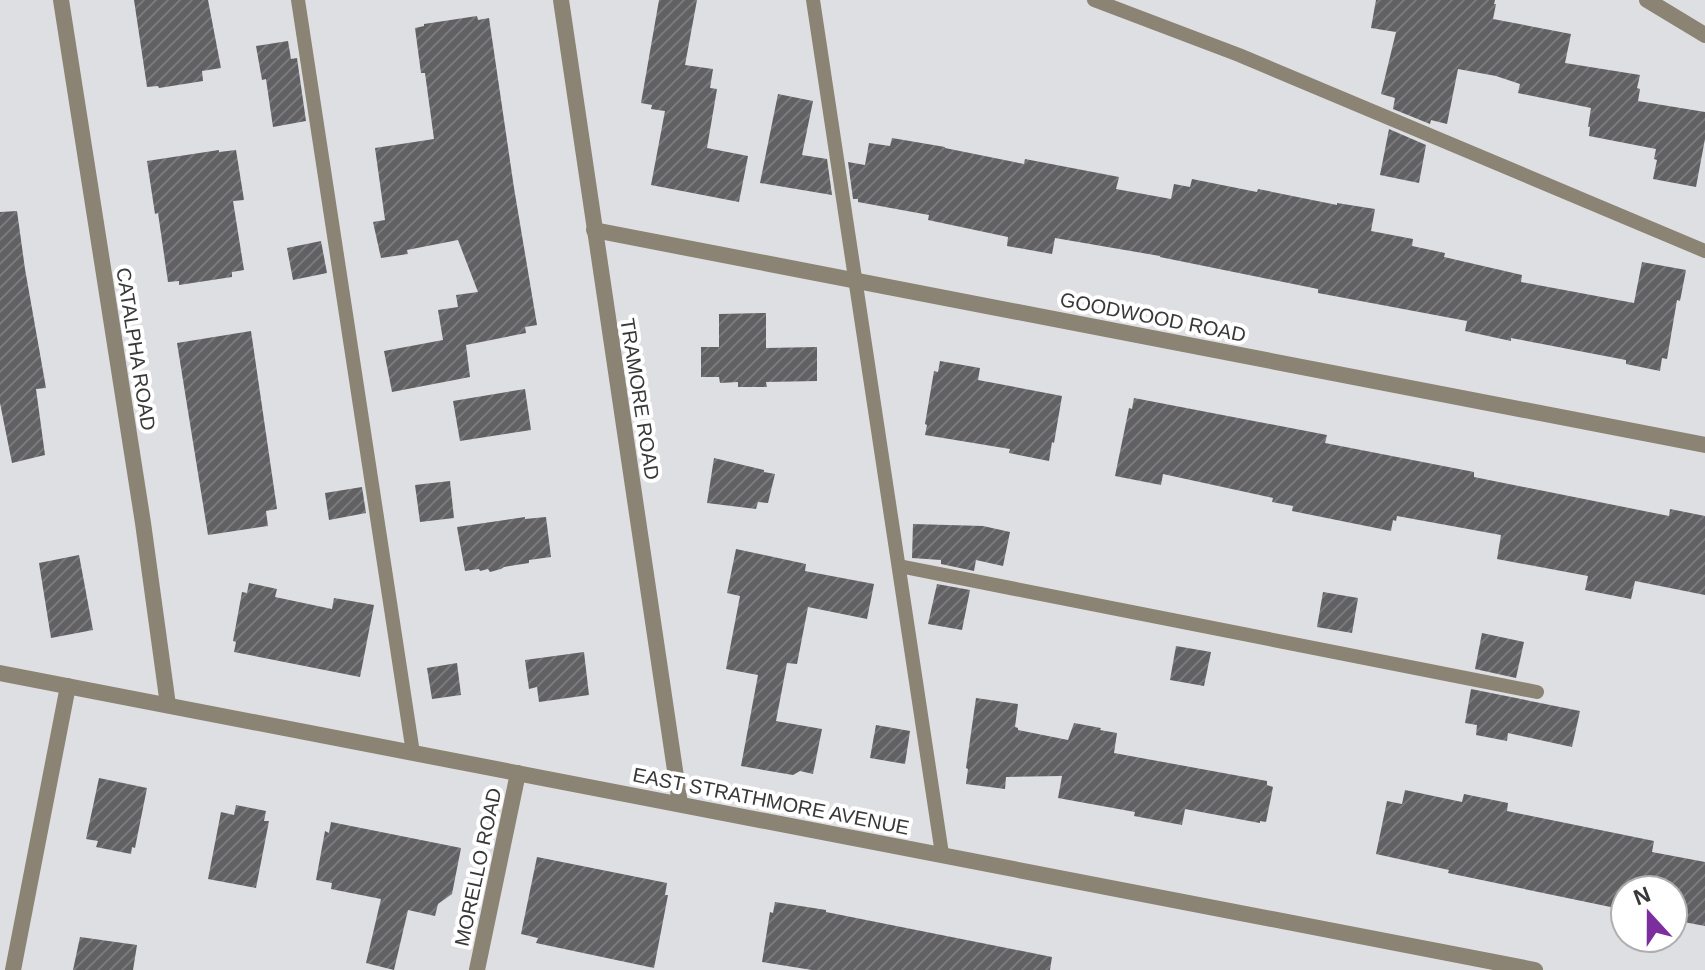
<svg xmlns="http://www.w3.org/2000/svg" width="1705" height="970" font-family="Arial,sans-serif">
<defs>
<pattern id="building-hatch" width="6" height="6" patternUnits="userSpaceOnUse" patternTransform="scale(2)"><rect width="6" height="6" fill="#616063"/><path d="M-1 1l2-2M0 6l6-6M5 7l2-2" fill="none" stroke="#7a797b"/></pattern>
</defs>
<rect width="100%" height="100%" fill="#dedfe2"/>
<!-- building -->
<g fill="url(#building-hatch)">
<polygon points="134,0 208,0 221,68 202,71 203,81 159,88 158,86 147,87"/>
<polygon points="659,0 697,0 685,65 713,69 710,88 717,89 707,148 748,156 739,202 651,185 665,111 651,109 652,105 641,103"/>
<polygon points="1376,0 1495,0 1494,4 1496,4 1493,19 1571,34 1565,63 1640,75 1637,88 1640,89 1638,101 1705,112 1705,139 1696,187 1653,179 1657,160 1654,159 1656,149 1589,136 1590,127 1588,127 1591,108 1518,93 1520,84 1496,76 1458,69 1447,124 1431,120 1430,124 1393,109 1395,98 1381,94 1396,32 1371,28"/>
<polygon points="477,16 478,20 489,18 514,188 537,325 525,327 526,333 466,345 470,377 392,392 384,351 443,340 438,310 458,307 456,295 478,292 458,240 407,250 408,254 381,258 373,222 385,220 375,148 434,139 425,73 421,73 415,28 424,26 424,24"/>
<polygon points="288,41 291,59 297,58 306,121 273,127 266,79 262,80 256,46"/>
<polygon points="778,94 813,101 802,155 827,159 832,195 760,183"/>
<polygon points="1389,129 1426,145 1419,183 1380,175"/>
<polygon points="892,138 945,147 945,148 1024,164 1025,159 1119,177 1116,189 1171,199 1174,184 1190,187 1192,179 1257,192 1258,189 1337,205 1337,203 1375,209 1371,231 1413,239 1412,246 1445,253 1444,257 1522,275 1521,282 1634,303 1642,262 1686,270 1680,301 1677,300 1667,359 1662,358 1660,371 1626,364 1626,360 1511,338 1511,341 1465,331 1467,321 1318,293 1318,289 1160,257 1160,256 1055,238 1052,254 1007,246 1008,237 928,220 929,215 858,202 858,199 853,199 848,162 865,165 869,143 890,146"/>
<polygon points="219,150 219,152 236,150 244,200 233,201 244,270 232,272 232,277 179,285 179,281 168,282 158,213 155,214 147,161"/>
<polygon points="17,211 25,269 46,388 36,389 45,455 12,463 0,403 0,212"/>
<polygon points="321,241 327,273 293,280 287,248"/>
<polygon points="766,313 766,348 817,347 817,381 766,382 767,387 738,387 738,382 720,383 719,377 701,377 701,347 719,347 719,314"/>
<polygon points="251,331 277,509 266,511 268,526 208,535 177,343"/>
<polygon points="940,361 980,368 978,380 1062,396 1054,443 1052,442 1049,461 1009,453 1010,449 925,435 927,425 925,424 934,371 938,372"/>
<polygon points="525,389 531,430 460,441 453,401"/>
<polygon points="1134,398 1327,435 1325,443 1474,472 1474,477 1669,516 1670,509 1705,516 1705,595 1635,581 1631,599 1585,590 1588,576 1497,559 1501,535 1397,516 1396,521 1393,520 1391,531 1292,511 1293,506 1272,502 1273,498 1163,474 1161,485 1115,476 1129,408 1132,409"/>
<polygon points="714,458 764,470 764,472 775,474 768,503 758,502 756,509 707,503"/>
<polygon points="450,481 454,518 420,522 415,485"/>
<polygon points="362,487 366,513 329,520 325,493"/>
<polygon points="525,517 525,519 546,517 551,557 529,560 529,563 504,567 501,569 490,572 488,569 480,571 479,569 465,571 457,527"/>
<polygon points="913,524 983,526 1010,532 1003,566 976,560 974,571 941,564 941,560 912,558"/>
<polygon points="736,549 806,564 805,571 874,584 867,619 808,607 797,664 787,663 776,721 822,729 813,774 800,771 793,775 741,766 758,675 726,669 740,596 727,593"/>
<polygon points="79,555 93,630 51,638 39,563"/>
<polygon points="249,583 277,589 275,597 332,609 334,598 374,605 360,677 234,652 236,642 233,641 242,592 247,593"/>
<polygon points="937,584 970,590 962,630 928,624"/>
<polygon points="1323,592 1358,598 1352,633 1317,627"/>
<polygon points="1482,633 1524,642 1516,678 1475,669"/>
<polygon points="1176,646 1211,652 1204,686 1170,680"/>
<polygon points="584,652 589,695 539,702 537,687 529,689 525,660"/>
<polygon points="457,663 461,695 432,699 427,668"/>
<polygon points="1471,689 1580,711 1572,747 1508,733 1507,741 1476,735 1477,725 1465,723"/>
<polygon points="976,698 1018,704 1015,727 1018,728 1018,730 1068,740 1074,723 1101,728 1100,730 1117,733 1114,753 1267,781 1267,785 1273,787 1266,822 1260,821 1260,823 1185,809 1182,825 1134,816 1135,812 1058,798 1062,776 1006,777 1005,789 966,784 968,769 966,768"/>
<polygon points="876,725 910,731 905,764 870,758"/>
<polygon points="99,778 147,788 135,848 132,847 131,854 96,847 98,841 86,839"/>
<polygon points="1405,790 1462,802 1464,794 1508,803 1507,811 1654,841 1652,852 1705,862 1705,926 1673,920 1673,890 1625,890 1625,910 1448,873 1449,870 1376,854 1387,801 1402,804"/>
<polygon points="236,805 266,811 264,821 269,821 256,888 208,879 221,812 234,815"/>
<polygon points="331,822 461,848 452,894 438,904 435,916 408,910 394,970 366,963 381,899 331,889 332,883 316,880 325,831 329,833"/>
<polygon points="537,857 667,883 665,895 668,895 654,968 536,943 538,938 521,934"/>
<polygon points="775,902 826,910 826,912 1052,957 1050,970 812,970 762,962 770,912 773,913"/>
<polygon points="80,937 137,945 133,970 73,970"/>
</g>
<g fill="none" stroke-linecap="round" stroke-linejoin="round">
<!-- service -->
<g stroke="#8b8373" stroke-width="14">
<polyline points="298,0 413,753"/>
<polyline points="813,0 942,854"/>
<polyline points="1094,0 1239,55 1705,251"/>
<polyline points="899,566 1537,692"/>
</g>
<!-- minor -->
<g stroke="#8b8373" stroke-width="16">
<polyline points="61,0 143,523 168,705"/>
<polyline points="561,0 680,804"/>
<polyline points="1647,0 1705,35"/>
<polyline points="594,230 1705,445"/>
<polyline points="0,673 1535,970"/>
<polyline points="13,970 68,686"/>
<polyline points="477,970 518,773"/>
</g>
</g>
<g text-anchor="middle" stroke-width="8" stroke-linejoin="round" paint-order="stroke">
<!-- street labels -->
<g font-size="20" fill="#383839" stroke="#fff">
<text transform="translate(1153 317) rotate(11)" y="7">GOODWOOD ROAD</text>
<text transform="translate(136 349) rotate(81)" y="7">CATALPHA ROAD</text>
<text transform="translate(640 399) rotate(81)" y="7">TRAMORE ROAD</text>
<text transform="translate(771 801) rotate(11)" y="7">EAST STRATHMORE AVENUE</text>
<text transform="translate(478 867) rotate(-78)" y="7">MORELLO ROAD</text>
</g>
</g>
<!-- north arrow -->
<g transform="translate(1649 914) rotate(339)"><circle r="38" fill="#ffffff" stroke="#afafb0" stroke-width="2"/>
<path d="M0-6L14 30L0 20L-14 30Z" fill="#7c2d9e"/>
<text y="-12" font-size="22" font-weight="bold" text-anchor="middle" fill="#383839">N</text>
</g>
</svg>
